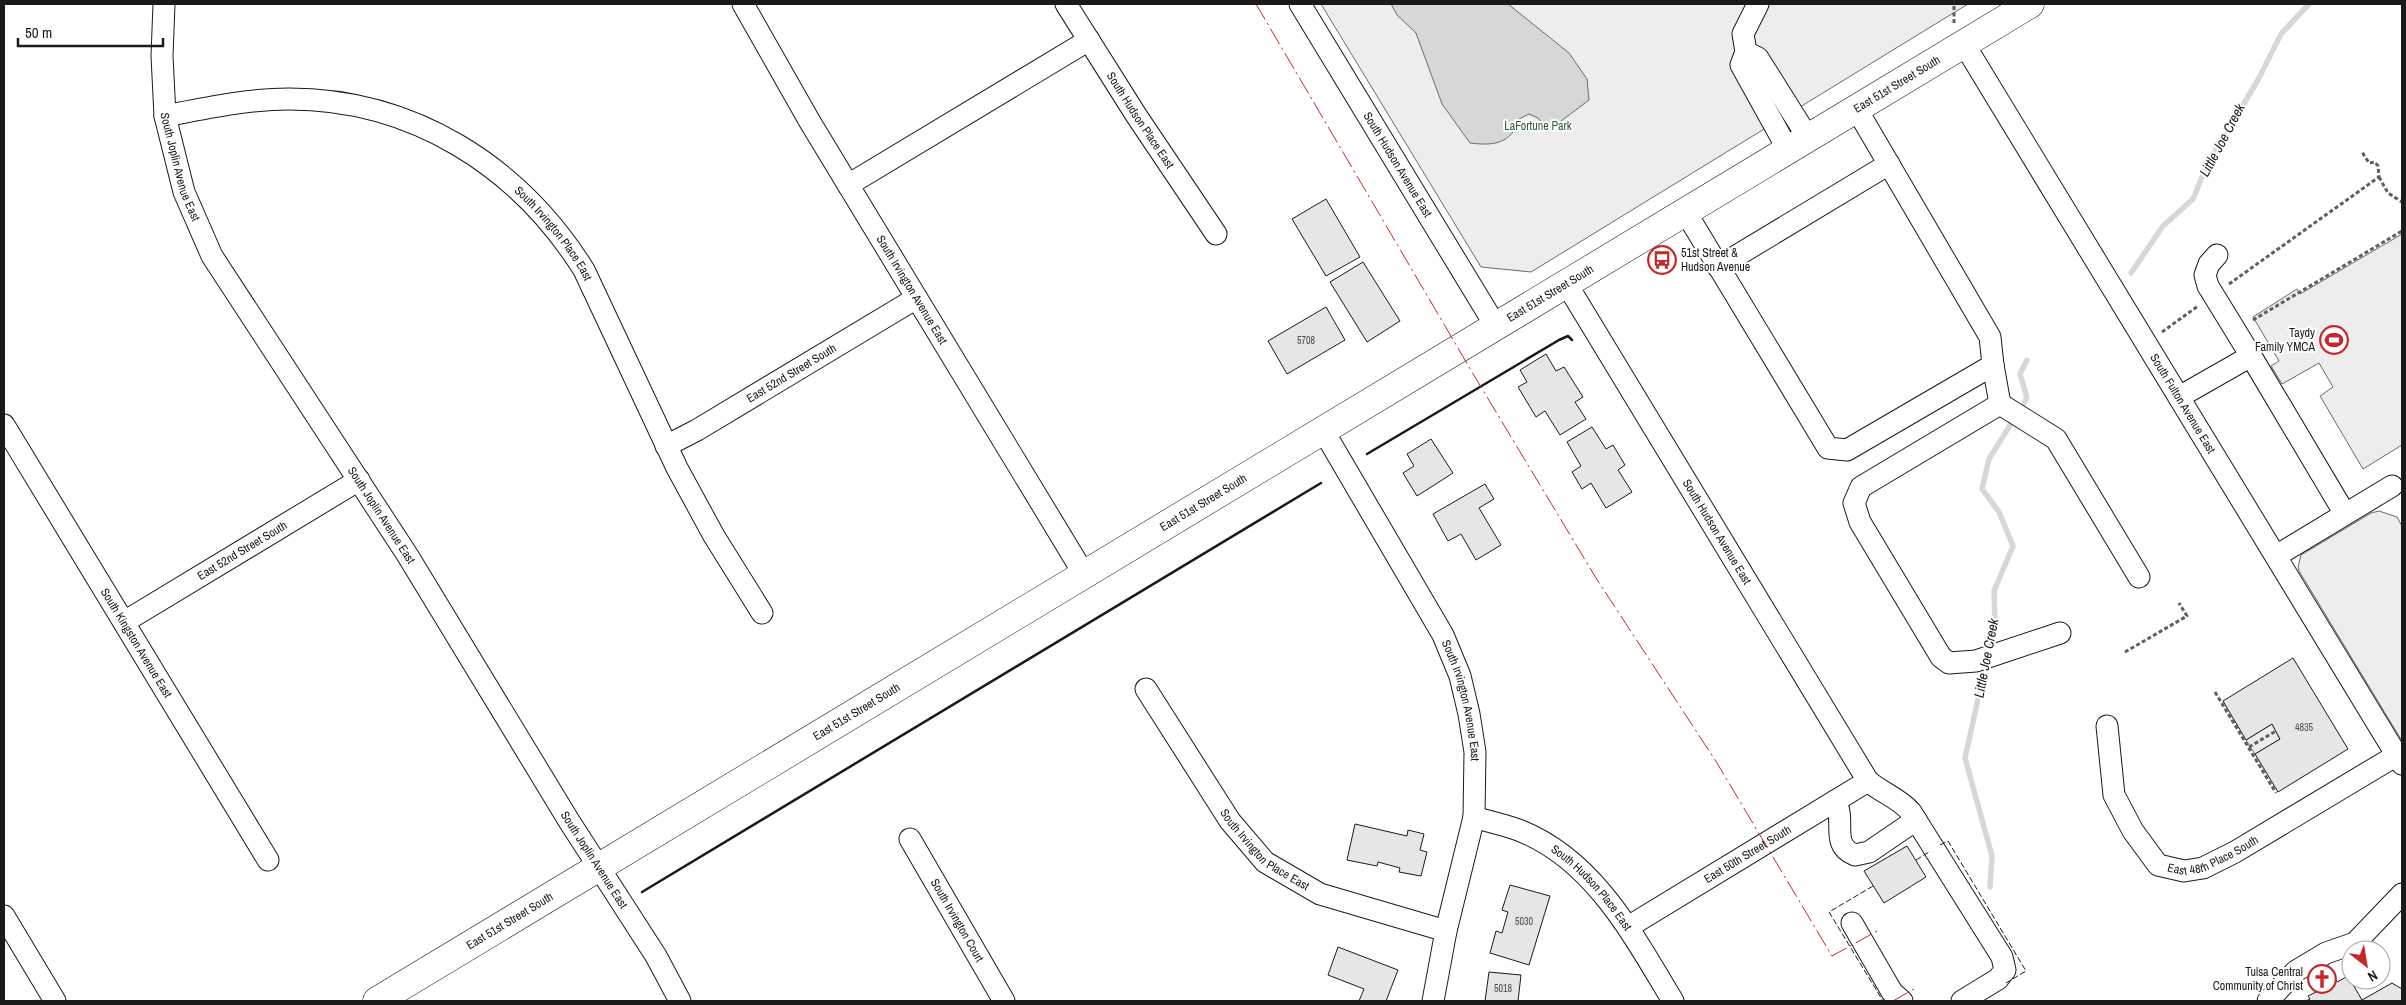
<svg xmlns="http://www.w3.org/2000/svg" width="2406" height="1005" font-family="'Archivo Narrow',sans-serif">
<rect width="100%" height="100%" fill="#fff"/>
<!-- built -->
<g fill="#ededed" stroke="#6a6a6a">
<polygon points="1321,4 1968,4 1531,272 1481,267"/>
<polygon points="2402,234 2402,445 2363,469 2320,396 2333,387 2319,363 2282,384 2271,366 2279,361 2253,317 2297,289 2300,294"/>
<polygon points="2379,511 2397,517 2402,526 2402,741 2299,571 2298,567 2301,555 2371,513"/>
<polygon points="2272,724 2280,739 2255,754 2246,740"/>
</g>
<!-- water -->
<path fill="#d7d7d7" stroke="#6a6a6a" d="M1391,4H1508L1569,53L1587,79L1589,100L1553,127L1545,126L1538,118L1529,114L1519,119C1512,144 1493,146 1470,143L1442,104L1416,33L1397,15Z"/>
<g fill="none" stroke-linecap="round" stroke-linejoin="round">
<!-- stream -->
<g stroke="#d7d7d7" stroke-width="5.5">
<polyline points="2131,273 2163,226 2193,199 2207,165 2258,80 2281,34 2309,4"/>
<polyline points="1988,652 1995,625 1994,591 2013,546 1999,512 1982,489 1989,459 2027,398 2020,374 2027,360"/>
<polyline points="1986,663 1965,758 1992,856 1990,887"/>
</g>
</g>
<!-- building -->
<g fill="#e6e6e6" stroke="#1a1a1a">
<polygon points="1326,199 1360,257 1326,276 1292,219"/>
<polygon points="1363,262 1400,321 1367,342 1330,282"/>
<polygon points="1326,307 1345,340 1287,374 1268,341"/>
<polygon points="1546,354 1556,371 1564,367 1583,397 1575,402 1586,419 1560,435 1545,411 1536,417 1518,387 1527,382 1520,370"/>
<polygon points="1592,427 1606,449 1613,445 1625,465 1618,470 1632,492 1606,508 1591,483 1582,489 1572,472 1581,466 1567,442"/>
<polygon points="1431,439 1453,473 1417,496 1403,473 1414,466 1407,454"/>
<polygon points="1485,484 1494,499 1479,508 1501,545 1476,560 1461,534 1448,541 1433,514"/>
<polygon points="2293,658 2348,749 2278,792 2255,754 2280,739 2272,724 2246,740 2223,701"/>
<polygon points="1355,824 1407,836 1408,830 1424,834 1420,850 1427,852 1421,876 1399,872 1400,868 1378,862 1377,866 1347,860"/>
<polygon points="1907,846 1926,877 1884,903 1864,871"/>
<polygon points="1510,885 1550,896 1529,965 1490,953 1496,931 1502,933 1508,912 1502,910"/>
<polygon points="1338,947 1398,970 1386,1001 1359,1001 1364,989 1328,975"/>
<polygon points="2325,960 2337,982 2348,976 2362,1000 2392,983 2402,989 2402,1001 2306,1001 2310,999 2308,996 2316,992 2305,972"/>
<polygon points="1489,972 1521,975 1518,1001 1485,1001"/>
</g>
<g fill="none" stroke-linecap="round" stroke-linejoin="round">
<defs>
<g id="minor">
<path id="s1" d="M164,4L162,56L165,116L184,192L212,256L408,556L569,821L656,956L680,1001"/>
<path id="s2" d="M743,4L810,122L1084,574"/>
<path id="s3" d="M1066,4L1136,115L1216,234"/>
<path id="s4" d="M1300,4L1495,325"/>
<polyline points="1758,4 1743,34 1746,52 1741,65 1787,148"/>
<path id="s5" d="M1964,44L2402,764"/>
<polyline points="1746,52 1758,58 1807,136"/>
<path id="s6" d="M165,116C206,108 247,99 289,99C413,99 519,166 584,270L677,468L714,536L762,613"/>
<polyline points="848,185 1089,40"/>
<polyline points="1685,211 1828,448 1847,450 1993,365 1990,337 1856,108"/>
<polyline points="1718,267 1889,164"/>
<path id="s7" d="M1566,283L1868,781C1882,793 1899,798 1911,812L2002,957L2005,970L1998,979L1962,1001"/>
<polyline points="2251,356 2345,514"/>
<polyline points="1993,365 2000,404 1861,487 1854,503 1860,522 1941,657 1949,663 1976,661 2060,633"/>
<polyline points="2179,397 2251,356 2208,286 2205,275 2209,264 2217,255"/>
<polyline points="2000,404 2056,439 2139,577"/>
<path id="s8" d="M4,425L268,860"/>
<path id="s9" d="M1323,430L1443,635L1460,676L1469,714L1475,752L1474,817L1446,931L1433,1001"/>
<path id="s10" d="M666,446L697,430L915,299"/>
<polyline points="2276,556 2392,486"/>
<path id="s11" d="M124,622L359,480"/>
<path id="s12" d="M1146,689L1230,821L1265,862L1320,894L1446,931"/>
<path id="s13" d="M2107,726L2114,795L2133,831L2158,865L2184,871L2203,868L2235,852L2397,755"/>
<path d="M1835,801C1847,820 1829,845 1855,855L1869,852L1916,820"/>
<path id="s14" d="M1474,817C1490,822 1506,825 1521,831C1595,861 1634,937 1673,1001"/>
<path id="s15" d="M910,839L1004,1001"/>
<polyline points="4,916 55,1001"/>
<polyline points="1852,923 1892,992 1902,1001"/>
<path id="s16" d="M1628,927L1868,781"/>
<polyline points="2268,1001 2296,971 2326,953 2355,943 2402,894"/>
</g>
<g id="major">
<path id="s17" d="M377,1001L2030,4"/>
</g>
</defs>
<!-- minor casing -->
<use href="#minor" stroke="#1a1a1a" stroke-width="23"/>
<!-- major casing -->
<use href="#major" stroke="#1a1a1a" stroke-width="29"/>
<!-- path -->
<g stroke="#5f5f5f" stroke-width="3" stroke-dasharray="4 2.5" stroke-linecap="butt">
<polyline points="1954,23 1954,4"/>
<polyline points="2379,177 2388,193 2402,202"/>
<polyline points="2229,284 2379,177 2378,166 2375,162 2369,163 2362,152"/>
<polyline points="2253,320 2402,231"/>
<polyline points="2162,332 2198,306"/>
<polyline points="2125,652 2187,616 2179,603"/>
<polyline points="2215,692 2276,793"/>
<polyline points="2249,747 2276,731"/>
</g>
<!-- minor -->
<use href="#minor" stroke="#fff" stroke-width="21"/>
<!-- major -->
<use href="#major" stroke="#fff" stroke-width="28"/>
<!-- fence -->
<g stroke="#1a1a1a" stroke-width="1" stroke-dasharray="6 2.5" stroke-linecap="butt">
<polyline points="1940,845 1948,841 2026,971 2006,983"/>
<polyline points="1916,860 1929,852"/>
<polyline points="1873,886 1829,912 1883,1001"/>
</g>
<!-- wall -->
<g stroke="#1a1a1a" stroke-width="2.5">
<polyline points="1367,454 1559,340 1568,336 1572,340"/>
<polyline points="642,892 1321,483"/>
</g>
<!-- power -->
<g stroke="#c62828" stroke-width="1" stroke-dasharray="18 4 2.5 4" stroke-linecap="butt">
<polyline points="1256,4 1472,372 1596,578 1717,763 1832,956 1879,930"/>
<polyline points="1893,1001 1914,989"/>
</g>
</g>
<!-- icons -->
<defs>
<symbol id="bus-ring" viewBox="-11 -11 22 22"><circle r="9.5" fill="#fff" stroke="#c62828" stroke-width="1.5"/><path d="M-5-6H5V4H4V6H2V4H-2V6H-4V4H-5ZM-3.5-4V0h7V-4ZM-3.5 1.2v1.5H-2V1.2ZM2 1.2v1.5H3.5V1.2Z" fill="#c62828"/></symbol>
<symbol id="stadium-ring" viewBox="-11 -11 22 22"><circle r="9.5" fill="#fff" stroke="#c62828" stroke-width="1.5"/><path d="M0-5a6.5 5 0 1 0 0 10a6.5 5 0 1 0 0-10ZM-3.5-1.8h7v3.6h-7Z" fill="#c62828"/></symbol>
<symbol id="church-ring" viewBox="-11 -11 22 22"><circle r="9.5" fill="#fff" stroke="#c62828" stroke-width="1.5"/><path d="M-1.2-6h2.4v3.5h3.3v2.4h-3.3V6h-2.4V-.1h-3.3v-2.4h3.3Z" fill="#c62828"/></symbol>
</defs>
<g fill-rule="evenodd">
<use href="#bus-ring" x="1646" y="244" width="32" height="32"/>
<use href="#stadium-ring" x="2318" y="324" width="32" height="32"/>
<use href="#church-ring" x="2306" y="963" width="32" height="32"/>
</g>
<g text-anchor="middle" stroke-width="4" stroke-linejoin="round" paint-order="stroke">
<!-- number labels -->
<g font-size="10" fill="#4d4d4d">
<text x="1306" y="344">5708</text>
<text x="2304" y="731">4835</text>
<text x="1524" y="925">5030</text>
<text x="1503" y="992">5018</text>
</g>
<!-- street labels -->
<g font-size="12" fill="#1a1a1a" stroke="#fff">
<text dy="4" stroke="none"><textPath href="#s17" startOffset="1775">East 51st Street South</textPath></text>
<text dy="4" stroke="none"><textPath href="#s3" startOffset="138">South Hudson Place East</textPath></text>
<text dy="4" stroke="none"><textPath href="#s4" startOffset="188">South Hudson Avenue East</textPath></text>
<text dy="4" stroke="none"><textPath href="#s1" startOffset="165">South Joplin Avenue East</textPath></text>
<text dy="4" stroke="none"><textPath href="#s6" startOffset="434">South Irvington Place East</textPath></text>
<text dy="4" stroke="none"><textPath href="#s2" startOffset="332">South Irvington Avenue East</textPath></text>
<text dy="4" stroke="none"><textPath href="#s17" startOffset="1370">East 51st Street South</textPath></text>
<text dy="4" stroke="none"><textPath href="#s10" startOffset="145">East 52nd Street South</textPath></text>
<text dy="4" stroke="none"><textPath href="#s5" startOffset="421">South Fulton Avenue East</textPath></text>
<text dy="4" stroke="none"><textPath href="#s17" startOffset="965">East 51st Street South</textPath></text>
<text dy="4" stroke="none"><textPath href="#s1" startOffset="570">South Joplin Avenue East</textPath></text>
<text dy="4" stroke="none"><textPath href="#s7" startOffset="291">South Hudson Avenue East</textPath></text>
<text dy="4" stroke="none"><textPath href="#s11" startOffset="138">East 52nd Street South</textPath></text>
<text dy="4" stroke="none"><textPath href="#s8" startOffset="255">South Kingston Avenue East</textPath></text>
<text dy="4" stroke="none"><textPath href="#s9" startOffset="306">South Irvington Avenue East</textPath></text>
<text dy="4" stroke="none"><textPath href="#s17" startOffset="560">East 51st Street South</textPath></text>
<text dy="4" stroke="none"><textPath href="#s12" startOffset="202">South Irvington Place East</textPath></text>
<text dy="4" stroke="none"><textPath href="#s13" startOffset="211">East 48th Place South</textPath></text>
<text dy="4" stroke="none"><textPath href="#s16" startOffset="140">East 50th Street South</textPath></text>
<text dy="4" stroke="none"><textPath href="#s1" startOffset="975">South Joplin Avenue East</textPath></text>
<text dy="4" stroke="none"><textPath href="#s14" startOffset="141">South Hudson Place East</textPath></text>
<text dy="4" stroke="none"><textPath href="#s15" startOffset="94">South Irvington Court</textPath></text>
<text dy="4" stroke="none"><textPath href="#s17" startOffset="155">East 51st Street South</textPath></text>
</g>
<!-- park labels -->
<g font-size="12" fill="#2b5a34" stroke="#fff">
<text x="1538" y="130">LaFortune Park</text>
</g>
<!-- poi labels -->
<g font-size="12" fill="#1a1a1a" stroke="#fff" text-anchor="end">
<text x="1681" y="257" text-anchor="start">51st Street &amp;<tspan x="1681" dy="14">Hudson Avenue</tspan></text>
<text x="2315" y="337">Taydy<tspan x="2315" dy="14">Family YMCA</tspan></text>
<text x="2303" y="976">Tulsa Central<tspan x="2303" dy="14">Community of Christ</tspan></text>
</g>
<!-- water labels -->
<g font-size="14" font-style="italic" fill="#1a1a1a" stroke="#fff">
<text transform="translate(2222 140) rotate(-62)" y="5">Little Joe Creek</text>
<text transform="translate(1986 658) rotate(-79)" y="5">Little Joe Creek</text>
</g>
</g>
<!-- border -->
<rect width="2406" height="1005" fill="none" stroke="#1a1a1a" stroke-width="10"/>
<!-- north arrow -->
<g transform="translate(2366 965) rotate(149)"><circle r="24" fill="#ffffff" stroke="#a3a3a3"/>
<path d="M0-4L9 19L0 12L-9 19Z" fill="#c62828"/>
<text y="-8" font-size="14" font-weight="bold" text-anchor="middle" fill="#1a1a1a">N</text>
</g>
<!-- scale -->
<path d="M18 38v8h145v-8" fill="none" stroke="#1a1a1a" stroke-width="2.5"/>
<text x="25" y="38" font-size="15" fill="#1a1a1a" stroke="#ffffff" stroke-width="4" paint-order="stroke">50 m</text>
</svg>
